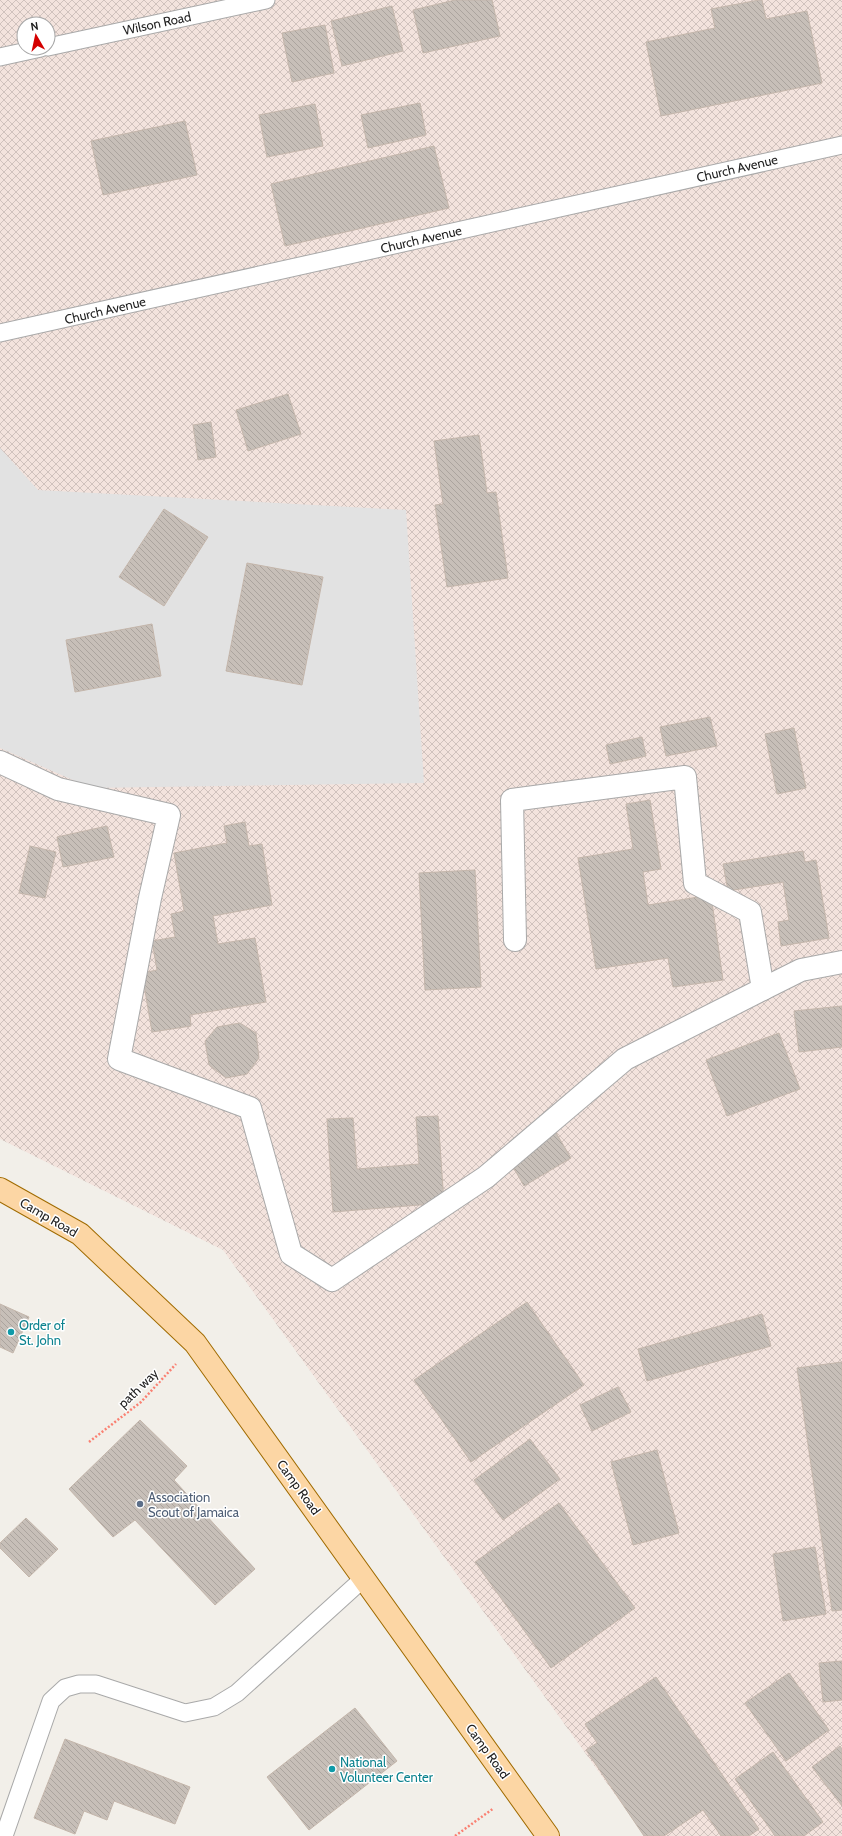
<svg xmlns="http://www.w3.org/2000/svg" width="842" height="1836" font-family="Cabin,sans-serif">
<defs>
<pattern id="military-cross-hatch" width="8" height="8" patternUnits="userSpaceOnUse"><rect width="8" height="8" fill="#f3e3dd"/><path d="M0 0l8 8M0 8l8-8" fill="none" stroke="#d0c2bd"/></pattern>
<pattern id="building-back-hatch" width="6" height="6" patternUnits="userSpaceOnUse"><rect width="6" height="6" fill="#c7bfb8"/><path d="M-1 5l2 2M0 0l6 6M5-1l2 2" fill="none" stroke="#aba49e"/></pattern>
</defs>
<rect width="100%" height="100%" fill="#f2efe9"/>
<!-- military -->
<path fill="url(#military-cross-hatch)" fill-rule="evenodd" d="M0,0H842V1836H645L223,1250L0,1139ZM24,24H48V48H24Z"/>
<!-- parking -->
<polygon fill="#e2e2e2" points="0,448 38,490 406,510 424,783 91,788 0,748"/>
<!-- building -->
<g fill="url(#building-back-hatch)" stroke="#c4b6ab">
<polygon points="455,0 492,0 500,36 423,53 413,10"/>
<polygon points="759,0 762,0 766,19 807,11 822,83 661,116 646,42 715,28 711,9"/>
<polygon points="392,6 403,51 342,66 331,21"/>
<polygon points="325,25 334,73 292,82 282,33"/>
<polygon points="420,103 426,135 368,148 361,115"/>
<polygon points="315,104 323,146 267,157 259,115"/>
<polygon points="185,121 197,175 103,195 91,141"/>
<polygon points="434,146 449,208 285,246 271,184"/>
<polygon points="288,394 301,434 248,451 236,410"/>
<polygon points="211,422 216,457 198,460 193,425"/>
<polygon points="479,435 487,493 496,492 508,578 447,587 435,505 443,504 434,441"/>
<polygon points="164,509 208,537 164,606 119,577"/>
<polygon points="247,563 323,577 302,685 226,671"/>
<polygon points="152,624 161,676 75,692 66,640"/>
<polygon points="710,717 717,746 666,756 660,727"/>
<polygon points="794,728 806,788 777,794 765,734"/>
<polygon points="642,737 646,756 610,764 606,745"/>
<polygon points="650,800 661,869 643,872 648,905 711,895 723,980 673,987 668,958 596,969 578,858 633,849 626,804"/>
<polygon points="245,822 249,846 262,844 272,905 213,916 218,944 255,938 266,1002 190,1015 191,1026 152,1032 142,973 157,970 152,941 175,937 171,914 184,911 174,853 227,843 224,826"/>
<polygon points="107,826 114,857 63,867 57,837"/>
<polygon points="30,846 56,852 45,898 19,893"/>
<polygon points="803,851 805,862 816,860 829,938 781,946 778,922 789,920 783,882 728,891 723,864"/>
<polygon points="475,870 481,987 425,990 419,873"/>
<polygon points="842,1006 842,1047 799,1052 794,1011"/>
<polygon points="240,1023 256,1033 259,1058 247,1074 226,1078 209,1065 205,1041 217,1027"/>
<polygon points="779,1033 800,1089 727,1116 706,1060"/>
<polygon points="438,1116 444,1203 333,1212 327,1119 353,1118 357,1169 419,1164 416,1117"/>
<polygon points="555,1131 571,1158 524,1186 508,1158"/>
<polygon points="527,1302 584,1385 471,1462 414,1380"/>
<polygon points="0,1304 29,1317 13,1353 0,1347"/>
<polygon points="762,1314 771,1346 647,1381 638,1349"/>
<polygon points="842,1362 842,1610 832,1611 797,1368"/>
<polygon points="618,1387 631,1412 592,1431 580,1405"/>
<polygon points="140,1420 187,1466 174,1480 255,1569 215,1605 135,1520 113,1537 69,1489"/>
<polygon points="530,1439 560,1479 503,1520 474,1480"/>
<polygon points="657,1450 679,1533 633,1545 611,1462"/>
<polygon points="559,1503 635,1608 551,1668 475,1562"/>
<polygon points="26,1518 58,1549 29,1577 0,1548 0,1543"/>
<polygon points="815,1547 826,1614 783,1621 773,1554"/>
<polygon points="842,1661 842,1700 823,1702 819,1663"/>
<polygon points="789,1673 829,1730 786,1761 745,1703"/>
<polygon points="656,1677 759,1829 749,1836 721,1836 703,1810 664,1836 644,1836 586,1750 597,1743 585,1724"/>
<polygon points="355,1708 397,1761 309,1830 267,1777"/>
<polygon points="65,1739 190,1787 175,1824 114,1801 107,1820 84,1811 75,1834 34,1818"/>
<polygon points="840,1746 842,1749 842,1806 812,1767"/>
<polygon points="773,1752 823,1822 804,1836 775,1836 735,1779"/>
</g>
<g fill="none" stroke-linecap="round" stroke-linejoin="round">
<defs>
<g id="service">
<polyline points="48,47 266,0"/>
<polyline points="0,57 41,48"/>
<polyline points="0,333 842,145"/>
<polyline points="4,1836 51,1701 65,1688 79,1684 96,1684 185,1713 214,1707 237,1693 364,1578"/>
</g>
<g id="minor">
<polyline points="0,762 58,789 169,815 150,898 119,1059 250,1108 291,1254 332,1280 486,1177 625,1059 763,989 750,912 695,883 685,777 512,800 515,940"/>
<polyline points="763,989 801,970 842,962"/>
</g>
<polyline id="primary" points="0,1189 80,1234 195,1343 548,1836"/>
</defs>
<!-- service casing -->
<use href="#service" stroke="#a9a9a9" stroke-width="19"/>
<!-- minor casing -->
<use href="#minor" stroke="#a9a9a9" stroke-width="24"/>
<!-- primary casing -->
<use href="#primary" stroke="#a06b00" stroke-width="24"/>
<!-- path -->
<g stroke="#fa8072" stroke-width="2.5" stroke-dasharray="2 2" stroke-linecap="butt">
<polyline points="89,1442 141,1402 176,1364"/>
<polyline points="455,1836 494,1808"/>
</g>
<!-- service -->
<use href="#service" stroke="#fff" stroke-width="17"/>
<!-- minor -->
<use href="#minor" stroke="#fff" stroke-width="22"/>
<!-- primary -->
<use href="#primary" stroke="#fcd6a4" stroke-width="22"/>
</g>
<!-- markers -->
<g fill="#0f9aa8" stroke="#fff" stroke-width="1.5">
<circle cx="11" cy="1332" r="4"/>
<circle cx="332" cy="1769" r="4"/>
</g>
<circle fill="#5c6f8a" stroke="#fff" stroke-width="1.5" cx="140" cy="1504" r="4"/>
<g text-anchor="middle" stroke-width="3" stroke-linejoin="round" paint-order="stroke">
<!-- street labels -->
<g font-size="13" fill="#222" stroke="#fff">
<text transform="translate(157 23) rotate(-12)" y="5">Wilson Road</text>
<text transform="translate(737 168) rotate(-13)" y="5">Church Avenue</text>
<text transform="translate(421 239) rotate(-13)" y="5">Church Avenue</text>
<text transform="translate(105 310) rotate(-13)" y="5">Church Avenue</text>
<text transform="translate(49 1217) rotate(30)" y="5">Camp Road</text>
<text transform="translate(138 1388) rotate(-44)" y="5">path way</text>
<text transform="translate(299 1487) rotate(54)" y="5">Camp Road</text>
<text transform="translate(488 1751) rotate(54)" y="5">Camp Road</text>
</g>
<!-- culture labels -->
<g font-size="13" fill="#0d838f" stroke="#fff" text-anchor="start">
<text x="19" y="1330">Order of<tspan x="19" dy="15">St. John</tspan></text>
<text x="340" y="1767">National<tspan x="340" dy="15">Volunteer Center</tspan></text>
</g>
<!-- service labels -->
<g font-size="13" fill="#4e5e75" stroke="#fff" text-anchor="start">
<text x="148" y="1502">Association<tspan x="148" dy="15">Scout of Jamaica</tspan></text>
</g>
</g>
<!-- north arrow -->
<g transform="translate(36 36) rotate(351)"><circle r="19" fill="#ffffff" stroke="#a7a7a7"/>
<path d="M0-3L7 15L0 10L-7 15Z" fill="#d40000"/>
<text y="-6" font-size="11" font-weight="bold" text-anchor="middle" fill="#222222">N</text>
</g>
</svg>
